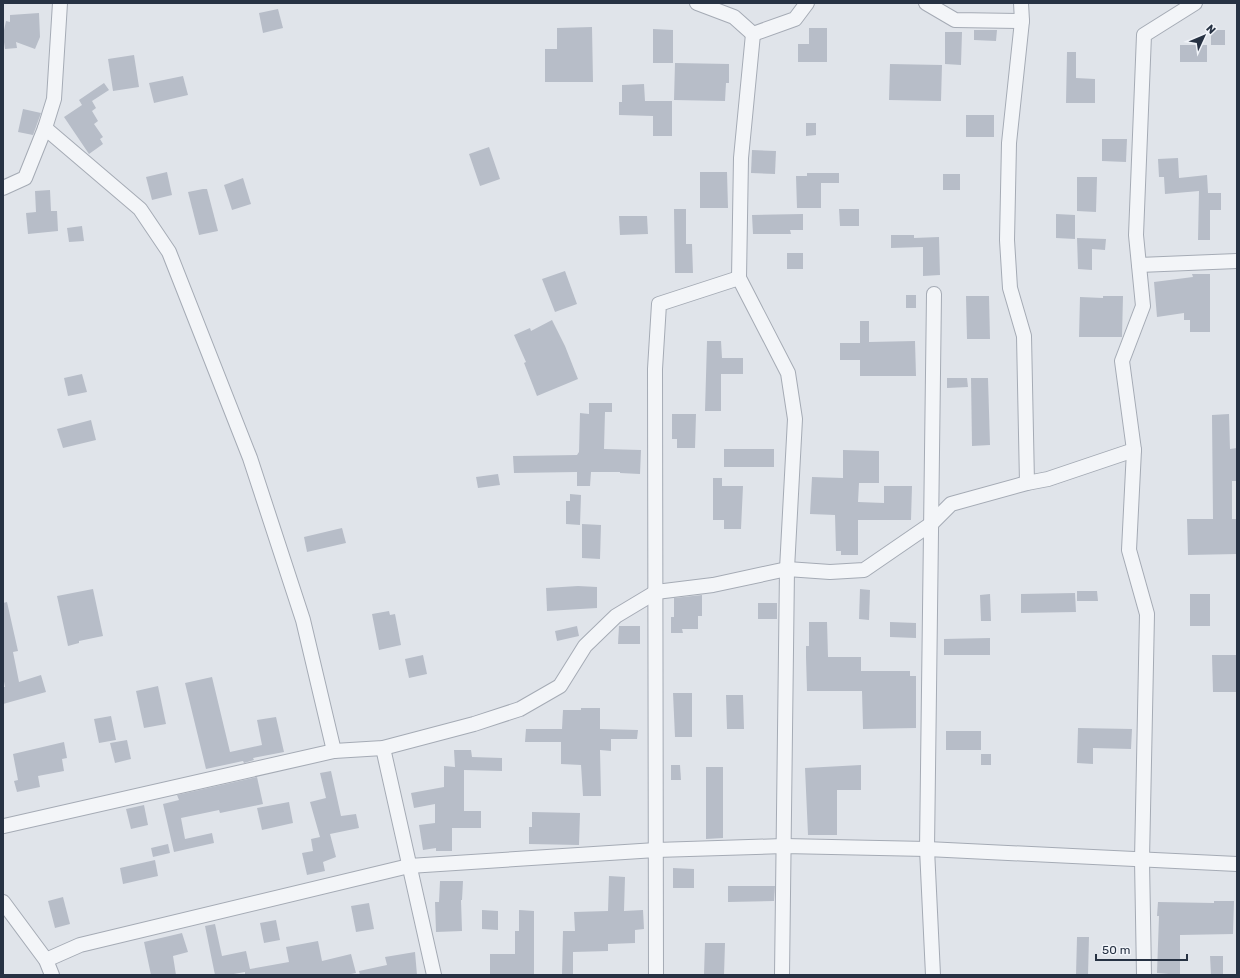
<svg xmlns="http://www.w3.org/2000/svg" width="1240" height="978" font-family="Rubik,sans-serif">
<rect width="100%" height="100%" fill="#e0e4ea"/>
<!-- building -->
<g fill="#b7bdc8">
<polygon points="278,9 283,28 263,33 259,13"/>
<polygon points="39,13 40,37 35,49 16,42 17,48 5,49 3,35 6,21 10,22 10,15"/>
<polygon points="592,27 593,82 545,82 545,49 557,49 557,28"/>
<polygon points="809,28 827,28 827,62 798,62 798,44 809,44"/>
<polygon points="653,29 673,30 673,63 653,63"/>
<polygon points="974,30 997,30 996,41 974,40"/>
<rect x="1211" y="30" width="14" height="15"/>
<polygon points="945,32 962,32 961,65 945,64"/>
<rect x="1180" y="45" width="27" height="17"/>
<polygon points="1067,52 1076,52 1076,78 1095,79 1095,103 1066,103"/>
<polygon points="134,55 139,87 113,91 108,59"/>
<polygon points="675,63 729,64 729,83 726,83 725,101 674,100"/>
<polygon points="890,64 942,65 941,101 889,100"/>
<polygon points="183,76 188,95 154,103 149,83"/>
<polygon points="104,83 109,90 92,101 96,108 92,111 98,121 94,124 103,137 100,139 103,144 89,154 64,117 82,105 79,100"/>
<polygon points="644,84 645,101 672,101 672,136 653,136 653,116 619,115 619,102 622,102 622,85"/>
<polygon points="23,109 41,113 33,135 18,132"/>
<rect x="966" y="115" width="28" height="22"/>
<polygon points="806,123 816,123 816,135 806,136"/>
<polygon points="1102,139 1127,139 1126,162 1102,161"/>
<polygon points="489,147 500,179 480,186 469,154"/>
<polygon points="752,150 776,151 775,174 751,173"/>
<polygon points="1178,158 1179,178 1207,175 1208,193 1221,193 1221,210 1210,210 1210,240 1198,240 1199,191 1165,194 1164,177 1159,177 1158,159"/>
<polygon points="167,172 172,195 152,200 146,177"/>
<polygon points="700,172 727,172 728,208 700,208"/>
<polygon points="807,173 839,173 839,183 821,183 821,208 797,208 796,176 807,176"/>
<rect x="943" y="174" width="17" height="16"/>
<polygon points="1077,177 1097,177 1096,212 1077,211"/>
<polygon points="243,178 251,204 232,210 224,185"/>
<polygon points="203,189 207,189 218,231 199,235 188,192"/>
<polygon points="50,190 51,211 57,211 58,231 28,234 26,213 36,212 35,191"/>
<polygon points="674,209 686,209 686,244 692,244 693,273 675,273"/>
<polygon points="839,209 859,209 859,226 840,226"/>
<polygon points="803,214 803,230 790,230 791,234 753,234 752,215"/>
<polygon points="1056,214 1075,215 1075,239 1056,238"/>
<polygon points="619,216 647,216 648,234 620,235"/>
<polygon points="82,226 84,241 69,242 67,228"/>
<polygon points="891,235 914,235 914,238 939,237 940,275 923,276 923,247 891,248"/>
<polygon points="1077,238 1106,239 1105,250 1092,249 1092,270 1078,269"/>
<rect x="787" y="253" width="16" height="16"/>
<polygon points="565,271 577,304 555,312 542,279"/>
<polygon points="1192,274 1210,274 1210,332 1190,332 1190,320 1184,320 1184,313 1157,317 1154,282 1193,277"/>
<rect x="906" y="295" width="10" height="13"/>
<polygon points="966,296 989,296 990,339 967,339"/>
<polygon points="1103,296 1123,296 1122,337 1079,337 1080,297 1103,298"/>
<polygon points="552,320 565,346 578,379 537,396 524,363 526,362 514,335 530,328 531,331"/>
<polygon points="860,321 869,321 869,342 915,341 916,376 860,376 860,360 840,360 840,343 860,343"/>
<polygon points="707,341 721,341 722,358 743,358 743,374 721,374 721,411 705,411"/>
<polygon points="82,374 87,392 68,396 64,378"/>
<polygon points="947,378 967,378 968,387 947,388"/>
<polygon points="971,378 988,378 990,445 972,446"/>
<polygon points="589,403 612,403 612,412 605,412 604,449 641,450 640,474 620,473 620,472 591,472 590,486 577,486 577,472 514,473 513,456 577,455 579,452 580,413 589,414"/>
<polygon points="672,414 696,414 695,448 677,448 677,439 672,439"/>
<polygon points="1229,414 1230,449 1237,448 1237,481 1232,481 1232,519 1237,519 1237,554 1188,555 1187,519 1213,519 1212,415"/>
<polygon points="91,420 96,440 63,448 57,429"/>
<rect x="724" y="449" width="50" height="18"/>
<polygon points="843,450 879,451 879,483 859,483 858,502 884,503 884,486 912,486 911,520 858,520 858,555 841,555 841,551 836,551 835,515 810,514 812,477 843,478"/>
<polygon points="498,474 500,485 478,488 476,477"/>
<polygon points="713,478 722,478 722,486 743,486 741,529 724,529 724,520 713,520"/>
<polygon points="570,494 581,495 580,525 566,524 566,501 570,501"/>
<polygon points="582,524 601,525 600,559 582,558"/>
<polygon points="342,528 346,543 307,552 304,537"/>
<polygon points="578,586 597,587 597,608 547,611 546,588"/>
<polygon points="93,589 103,636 79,641 79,643 68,646 57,596"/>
<polygon points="860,589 870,590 869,620 859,619"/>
<polygon points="1077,591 1097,591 1098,601 1077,601"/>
<polygon points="1075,593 1076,612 1021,613 1021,594"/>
<polygon points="990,594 991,621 981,621 980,595"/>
<rect x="1190" y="594" width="20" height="32"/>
<polygon points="702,595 702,616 698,616 698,629 682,629 683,633 671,633 671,617 674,617 674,598"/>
<polygon points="7,602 18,651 13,652 19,682 41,675 46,692 3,704 3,687 5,687 3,676 3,603"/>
<rect x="758" y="603" width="19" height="16"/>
<polygon points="389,611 390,615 395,614 401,645 379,650 372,614"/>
<polygon points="809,622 827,622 828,657 861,657 861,671 910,671 910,676 916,676 916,728 863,729 862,691 807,691 806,657 806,646 809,646"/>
<polygon points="890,622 916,623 916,638 890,637"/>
<polygon points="577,626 579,636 557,641 555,631"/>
<polygon points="619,626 640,626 640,644 618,644"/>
<polygon points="990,638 990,655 944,655 944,639"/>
<polygon points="423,655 427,674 409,678 405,659"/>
<polygon points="1212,655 1237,655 1237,692 1213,692"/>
<polygon points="212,677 230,752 262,745 257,720 276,717 284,752 253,758 254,760 244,763 243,761 206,769 185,683"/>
<polygon points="158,686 166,724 144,728 136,691"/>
<polygon points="673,693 692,693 692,737 675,737"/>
<polygon points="726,695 743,695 744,729 727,729"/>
<polygon points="581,708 600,708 600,729 638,730 637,739 611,739 611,751 600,750 601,796 583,796 581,765 561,764 561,742 525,742 526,729 562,729 563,710 581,710"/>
<polygon points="111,716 116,740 99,743 94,719"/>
<polygon points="1078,728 1132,729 1131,749 1093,748 1093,764 1077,763"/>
<rect x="946" y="731" width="35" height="19"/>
<polygon points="127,740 131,759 115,763 110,743"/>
<polygon points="64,742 67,758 62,759 64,771 38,776 40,787 17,792 14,781 18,780 13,754"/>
<polygon points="454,750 471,750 472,757 502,758 502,771 464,770 464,811 481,811 481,828 452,828 452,851 436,851 436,848 423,850 419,825 435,823 435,804 414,808 411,793 444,787 444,766 455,767"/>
<rect x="981" y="754" width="10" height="11"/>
<polygon points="671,765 680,765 681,780 671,780"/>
<polygon points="861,765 861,790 837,790 837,835 808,835 805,768"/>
<polygon points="706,767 723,767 723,838 706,839"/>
<polygon points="331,771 341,816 356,814 359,828 330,834 336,857 323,862 325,871 307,875 302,853 313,851 311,839 320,837 310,802 326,798 320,773"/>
<polygon points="257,777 263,804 220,813 219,810 181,818 185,839 212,833 214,843 174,852 163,804 179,800 177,795"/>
<polygon points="289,802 293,823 262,830 257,808"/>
<polygon points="144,805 148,825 131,829 126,809"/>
<polygon points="532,812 580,813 579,845 529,844 529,827 532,827"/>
<polygon points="168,844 170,853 153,857 151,848"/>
<polygon points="155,860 158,876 123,884 120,868"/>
<polygon points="673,868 694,869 694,888 673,888"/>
<polygon points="609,876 625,877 624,911 643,910 644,929 635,930 635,943 608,944 608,951 573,952 573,975 562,975 563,931 575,931 574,912 608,911"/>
<polygon points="440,881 463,881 462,900 461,900 462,931 436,932 435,902 439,902"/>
<polygon points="728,886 775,886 774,901 728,902"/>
<polygon points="63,897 70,924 55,928 48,901"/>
<polygon points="1214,901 1234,901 1233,934 1180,935 1180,975 1157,973 1159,916 1157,916 1158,902 1214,903"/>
<polygon points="369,903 374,929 356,932 351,906"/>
<polygon points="482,910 498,911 498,930 482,929"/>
<polygon points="519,910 534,911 534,975 490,975 490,954 515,954 515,931 519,931"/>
<polygon points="276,920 280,940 264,943 260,923"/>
<polygon points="215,924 222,956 246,951 250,969 289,962 286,947 318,941 322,961 351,954 356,973 346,975 245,975 245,972 228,975 215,975 205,926"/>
<polygon points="182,933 188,952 173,956 176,975 151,975 144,942"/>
<polygon points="1077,937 1089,937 1088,975 1076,975"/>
<polygon points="705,943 725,943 724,975 704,974"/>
<polygon points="415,952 417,975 360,975 359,971 387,965 385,957"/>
<polygon points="1210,956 1223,956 1223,975 1211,975"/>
</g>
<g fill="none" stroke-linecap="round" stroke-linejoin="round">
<defs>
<g id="street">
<polyline points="697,3 734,17 753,34"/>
<polyline points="926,3 955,20 1022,21"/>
<polyline points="1021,3 1022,21 1009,143 1007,240 1010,288 1024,336 1027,483"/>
<polyline points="753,34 741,158 739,278 788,373 795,419 787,569 782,975"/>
<polyline points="753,34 795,19 807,3"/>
<polyline points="45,128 140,209 169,252 250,458 303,620 334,751"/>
<polyline points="3,188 25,178 45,128 54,99 60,3"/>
<polyline points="1139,265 1237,261"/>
<polyline points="383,748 434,975"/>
<polyline points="4,826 334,751 383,748 474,724 520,709 560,686 585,646 616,616 656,592 713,585 787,569 830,572 864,570 931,524 951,504 1027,483 1048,479 1134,450"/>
<polyline points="3,902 46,960 52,975"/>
<polyline points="46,960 80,945 409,866 656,850 784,846 927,849 1237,864"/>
<polyline points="656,975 655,369 659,304 739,278"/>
<polyline points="933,975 927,849 934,294"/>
<polyline points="1144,975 1142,860 1147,614 1129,550 1134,450 1122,361 1143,306 1136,235 1144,35 1195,3"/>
</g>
</defs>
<!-- street casing -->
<use href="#street" stroke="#a5abb5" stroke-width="16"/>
<!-- street -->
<use href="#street" stroke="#f3f5f8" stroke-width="14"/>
</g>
<!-- border -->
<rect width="1240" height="978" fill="none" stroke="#273243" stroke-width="8"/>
<!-- north arrow -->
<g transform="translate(1204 36) rotate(46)" stroke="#f0f3f8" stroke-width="3" paint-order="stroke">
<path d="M0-3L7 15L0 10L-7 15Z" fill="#273243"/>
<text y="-6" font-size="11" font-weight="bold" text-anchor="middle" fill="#273243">N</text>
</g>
<!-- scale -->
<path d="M1096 954v6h91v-6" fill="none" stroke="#273243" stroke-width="2"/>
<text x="1102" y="954" font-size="12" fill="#273243" stroke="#f0f3f8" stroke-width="3" paint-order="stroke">50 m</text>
</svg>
